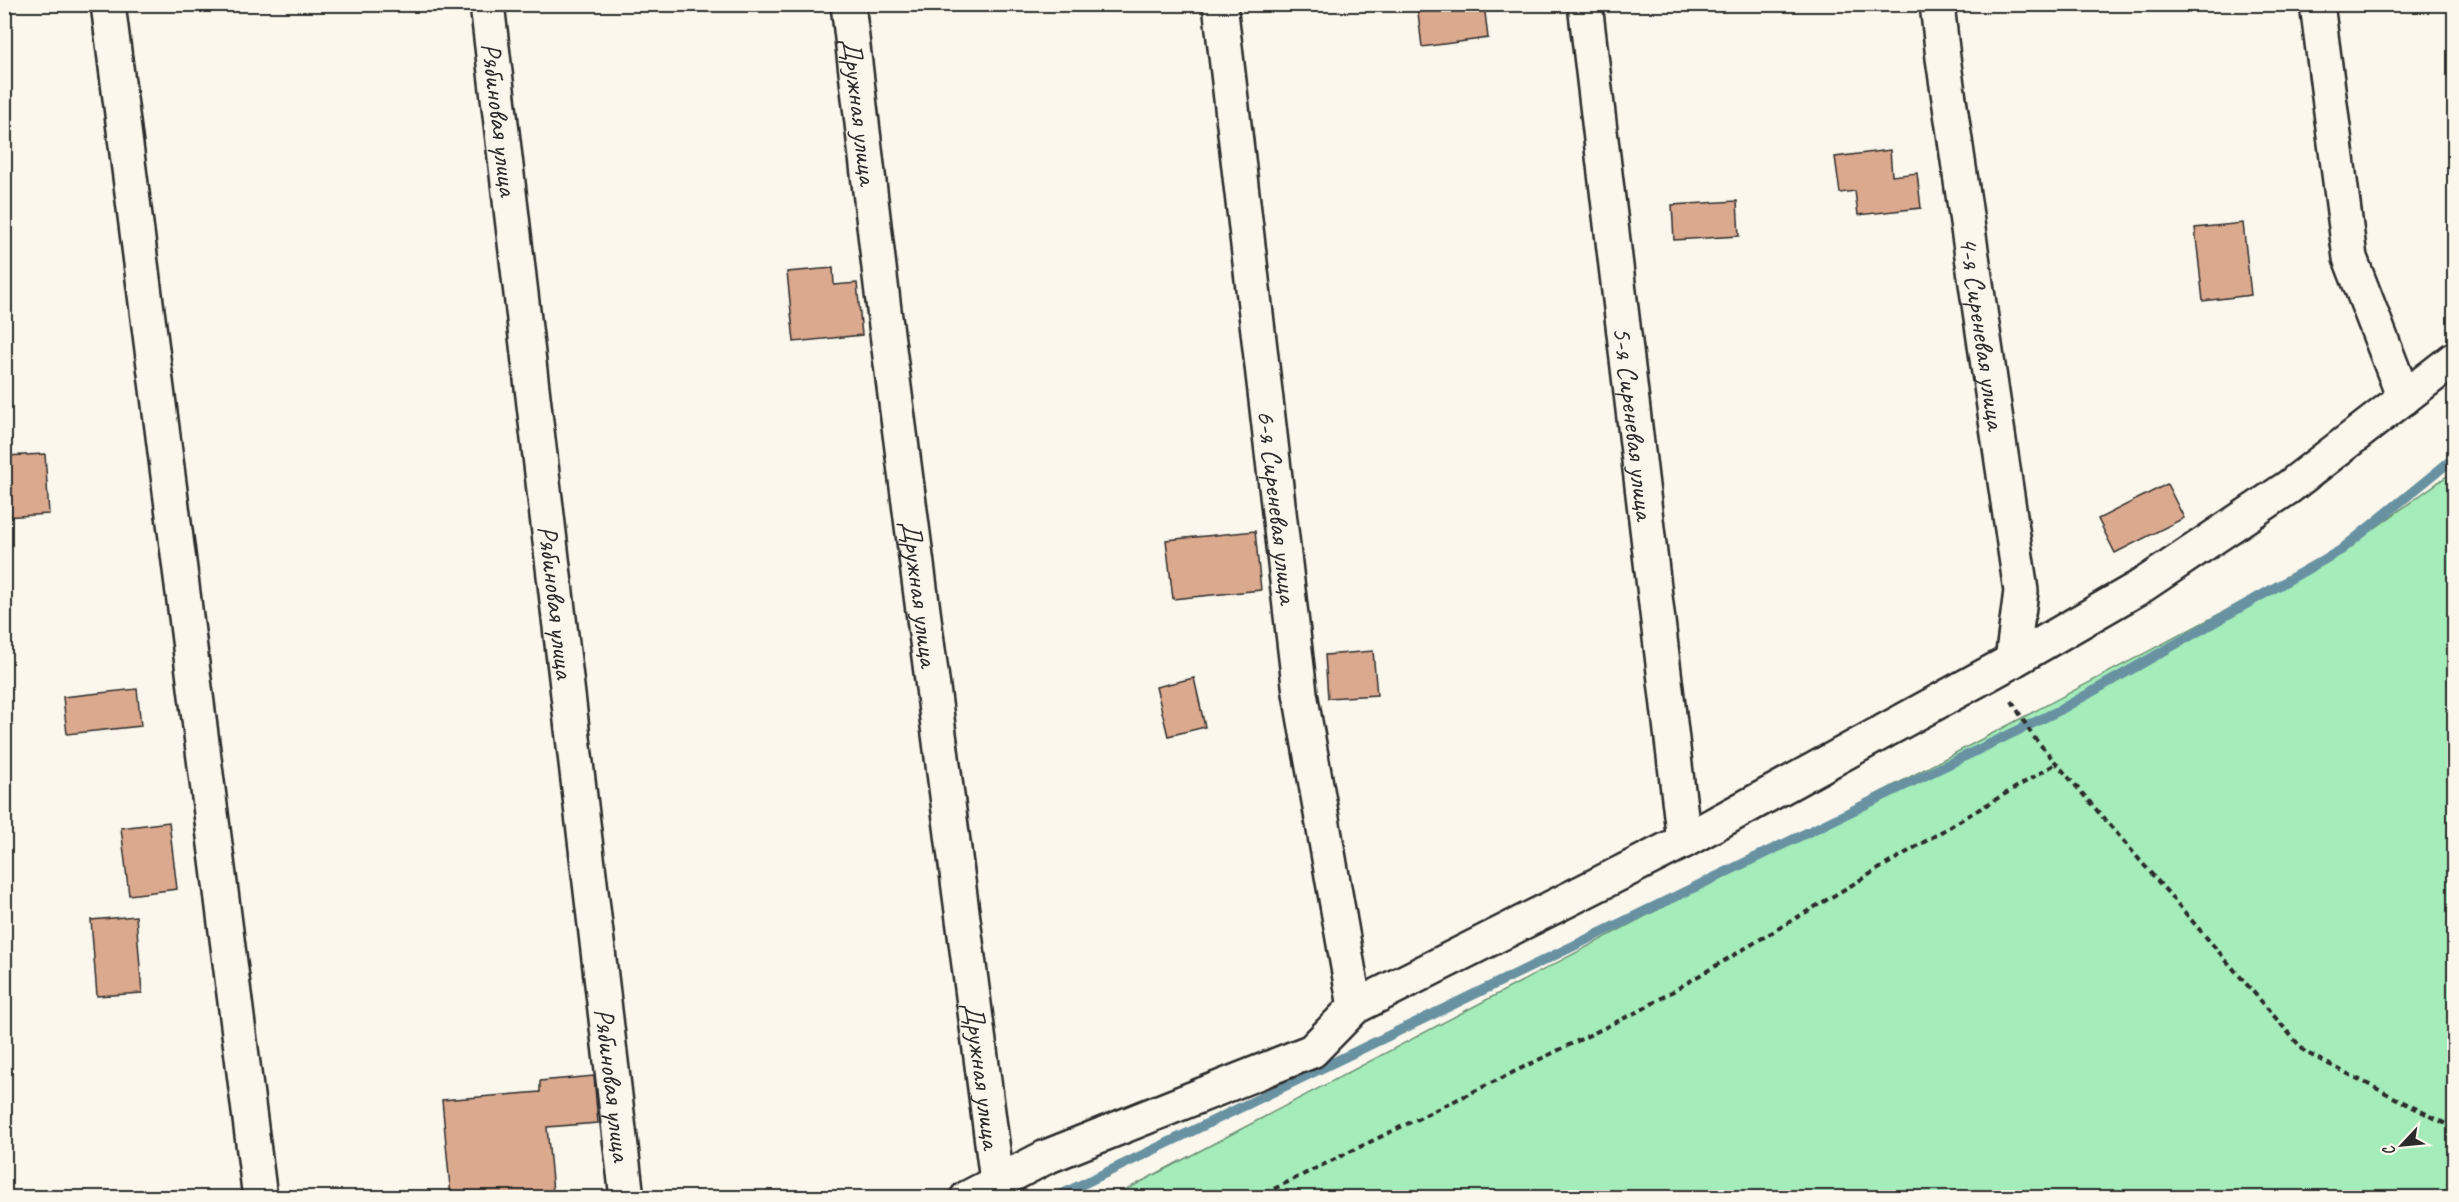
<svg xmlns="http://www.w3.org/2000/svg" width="2459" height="1202" font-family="Caveat,sans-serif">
<rect width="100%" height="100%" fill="#fbf7ec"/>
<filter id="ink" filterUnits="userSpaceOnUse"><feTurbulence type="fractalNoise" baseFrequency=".0167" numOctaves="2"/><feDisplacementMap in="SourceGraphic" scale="12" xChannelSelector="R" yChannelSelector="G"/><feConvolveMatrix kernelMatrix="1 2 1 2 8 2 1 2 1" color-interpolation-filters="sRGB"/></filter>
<g filter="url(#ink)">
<!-- green -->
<polygon fill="#a4ecb9" stroke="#688c72" stroke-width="1.5" points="2454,471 2454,1197 1112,1197 2354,543"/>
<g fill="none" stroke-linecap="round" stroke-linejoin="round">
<!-- stream -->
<polyline stroke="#6792a2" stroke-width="10" points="1054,1198 2060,710 2341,550 2454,458"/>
</g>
<!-- building -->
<g fill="#dba98e" stroke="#2b2b2b" stroke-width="1.5">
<polygon points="1417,4 1484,4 1488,38 1422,47"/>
<polygon points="1890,150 1892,176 1917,173 1921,208 1858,215 1855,191 1840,193 1835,157"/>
<polygon points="1737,201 1739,236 1674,240 1672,205"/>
<polygon points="2243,223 2251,295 2203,301 2195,228"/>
<polygon points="833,268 834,285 857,283 862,335 794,342 787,272"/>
<polygon points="45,454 49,514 4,517 4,456"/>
<polygon points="2167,484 2184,518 2115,553 2098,519"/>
<polygon points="1255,531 1261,590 1173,599 1166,540"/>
<polygon points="1373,651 1377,695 1328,698 1325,655"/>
<polygon points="1194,678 1205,727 1168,736 1156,687"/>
<polygon points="137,689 141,726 67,734 63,697"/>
<polygon points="169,822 177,889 129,895 121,828"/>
<polygon points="136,916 142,993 97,996 91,920"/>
<polygon points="594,1076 598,1123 547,1127 553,1192 451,1198 442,1100 540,1092 540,1081"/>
</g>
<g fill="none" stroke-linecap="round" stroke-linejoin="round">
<defs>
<g id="minor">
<polyline points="108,4 260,1198"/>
<path id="s1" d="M487,4L627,1198"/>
<path id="s2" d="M848,4L884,310L997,1181"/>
<path id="s3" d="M1220,4L1300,693L1355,1007"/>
<path id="s4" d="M1585,4L1684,841"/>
<path id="s5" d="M1937,4L1943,58L2021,591L2012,661"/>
<polyline points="2317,4 2350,258 2404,398"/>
<polyline points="967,1198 1046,1157 1312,1051 1355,1007 1684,841 2012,661 2140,587 2289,487 2454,359"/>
</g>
</defs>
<!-- minor casing -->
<use href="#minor" stroke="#2b2b2b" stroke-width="38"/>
<!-- path -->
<g stroke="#2b2b2b" stroke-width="4" stroke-dasharray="6 4.5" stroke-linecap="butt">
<polyline points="2012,701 2032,735 2305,1052 2454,1128"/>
<polyline points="1255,1198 1643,1009 2057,763"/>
</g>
<!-- minor -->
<use href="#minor" stroke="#fbf7ec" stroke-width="33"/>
</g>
</g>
<g text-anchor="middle" stroke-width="5" stroke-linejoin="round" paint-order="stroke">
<!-- street labels -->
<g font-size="28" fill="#2b2b2b" stroke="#fbf7ec">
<text dy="10" stroke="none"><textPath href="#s2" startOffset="108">Дружная улица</textPath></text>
<text dy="10" stroke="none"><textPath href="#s1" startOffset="116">Рябиновая улица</textPath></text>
<text dy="10" stroke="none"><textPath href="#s5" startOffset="332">4-я Сиреневая улица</textPath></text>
<text dy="10" stroke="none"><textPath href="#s4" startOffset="422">5-я Сиреневая улица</textPath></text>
<text dy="10" stroke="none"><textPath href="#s3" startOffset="506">6-я Сиреневая улица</textPath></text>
<text dy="10" stroke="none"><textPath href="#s2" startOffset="594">Дружная улица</textPath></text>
<text dy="10" stroke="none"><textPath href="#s1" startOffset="602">Рябиновая улица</textPath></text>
<text dy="10" stroke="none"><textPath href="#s2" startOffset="1080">Дружная улица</textPath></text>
<text dy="10" stroke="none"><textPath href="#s1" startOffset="1088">Рябиновая улица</textPath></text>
</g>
</g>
<!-- margin -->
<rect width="2459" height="1202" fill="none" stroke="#fbf7ec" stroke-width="24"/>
<rect x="12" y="12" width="2435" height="1178" fill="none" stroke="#2b2b2b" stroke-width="2" filter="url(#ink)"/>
<!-- north arrow -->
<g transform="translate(2402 1145) rotate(244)" stroke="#fbf7ec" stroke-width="4.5" paint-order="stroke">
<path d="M0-4.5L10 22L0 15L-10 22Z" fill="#2b2b2b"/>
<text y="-9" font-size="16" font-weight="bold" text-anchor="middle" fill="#2b2b2b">С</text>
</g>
</svg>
